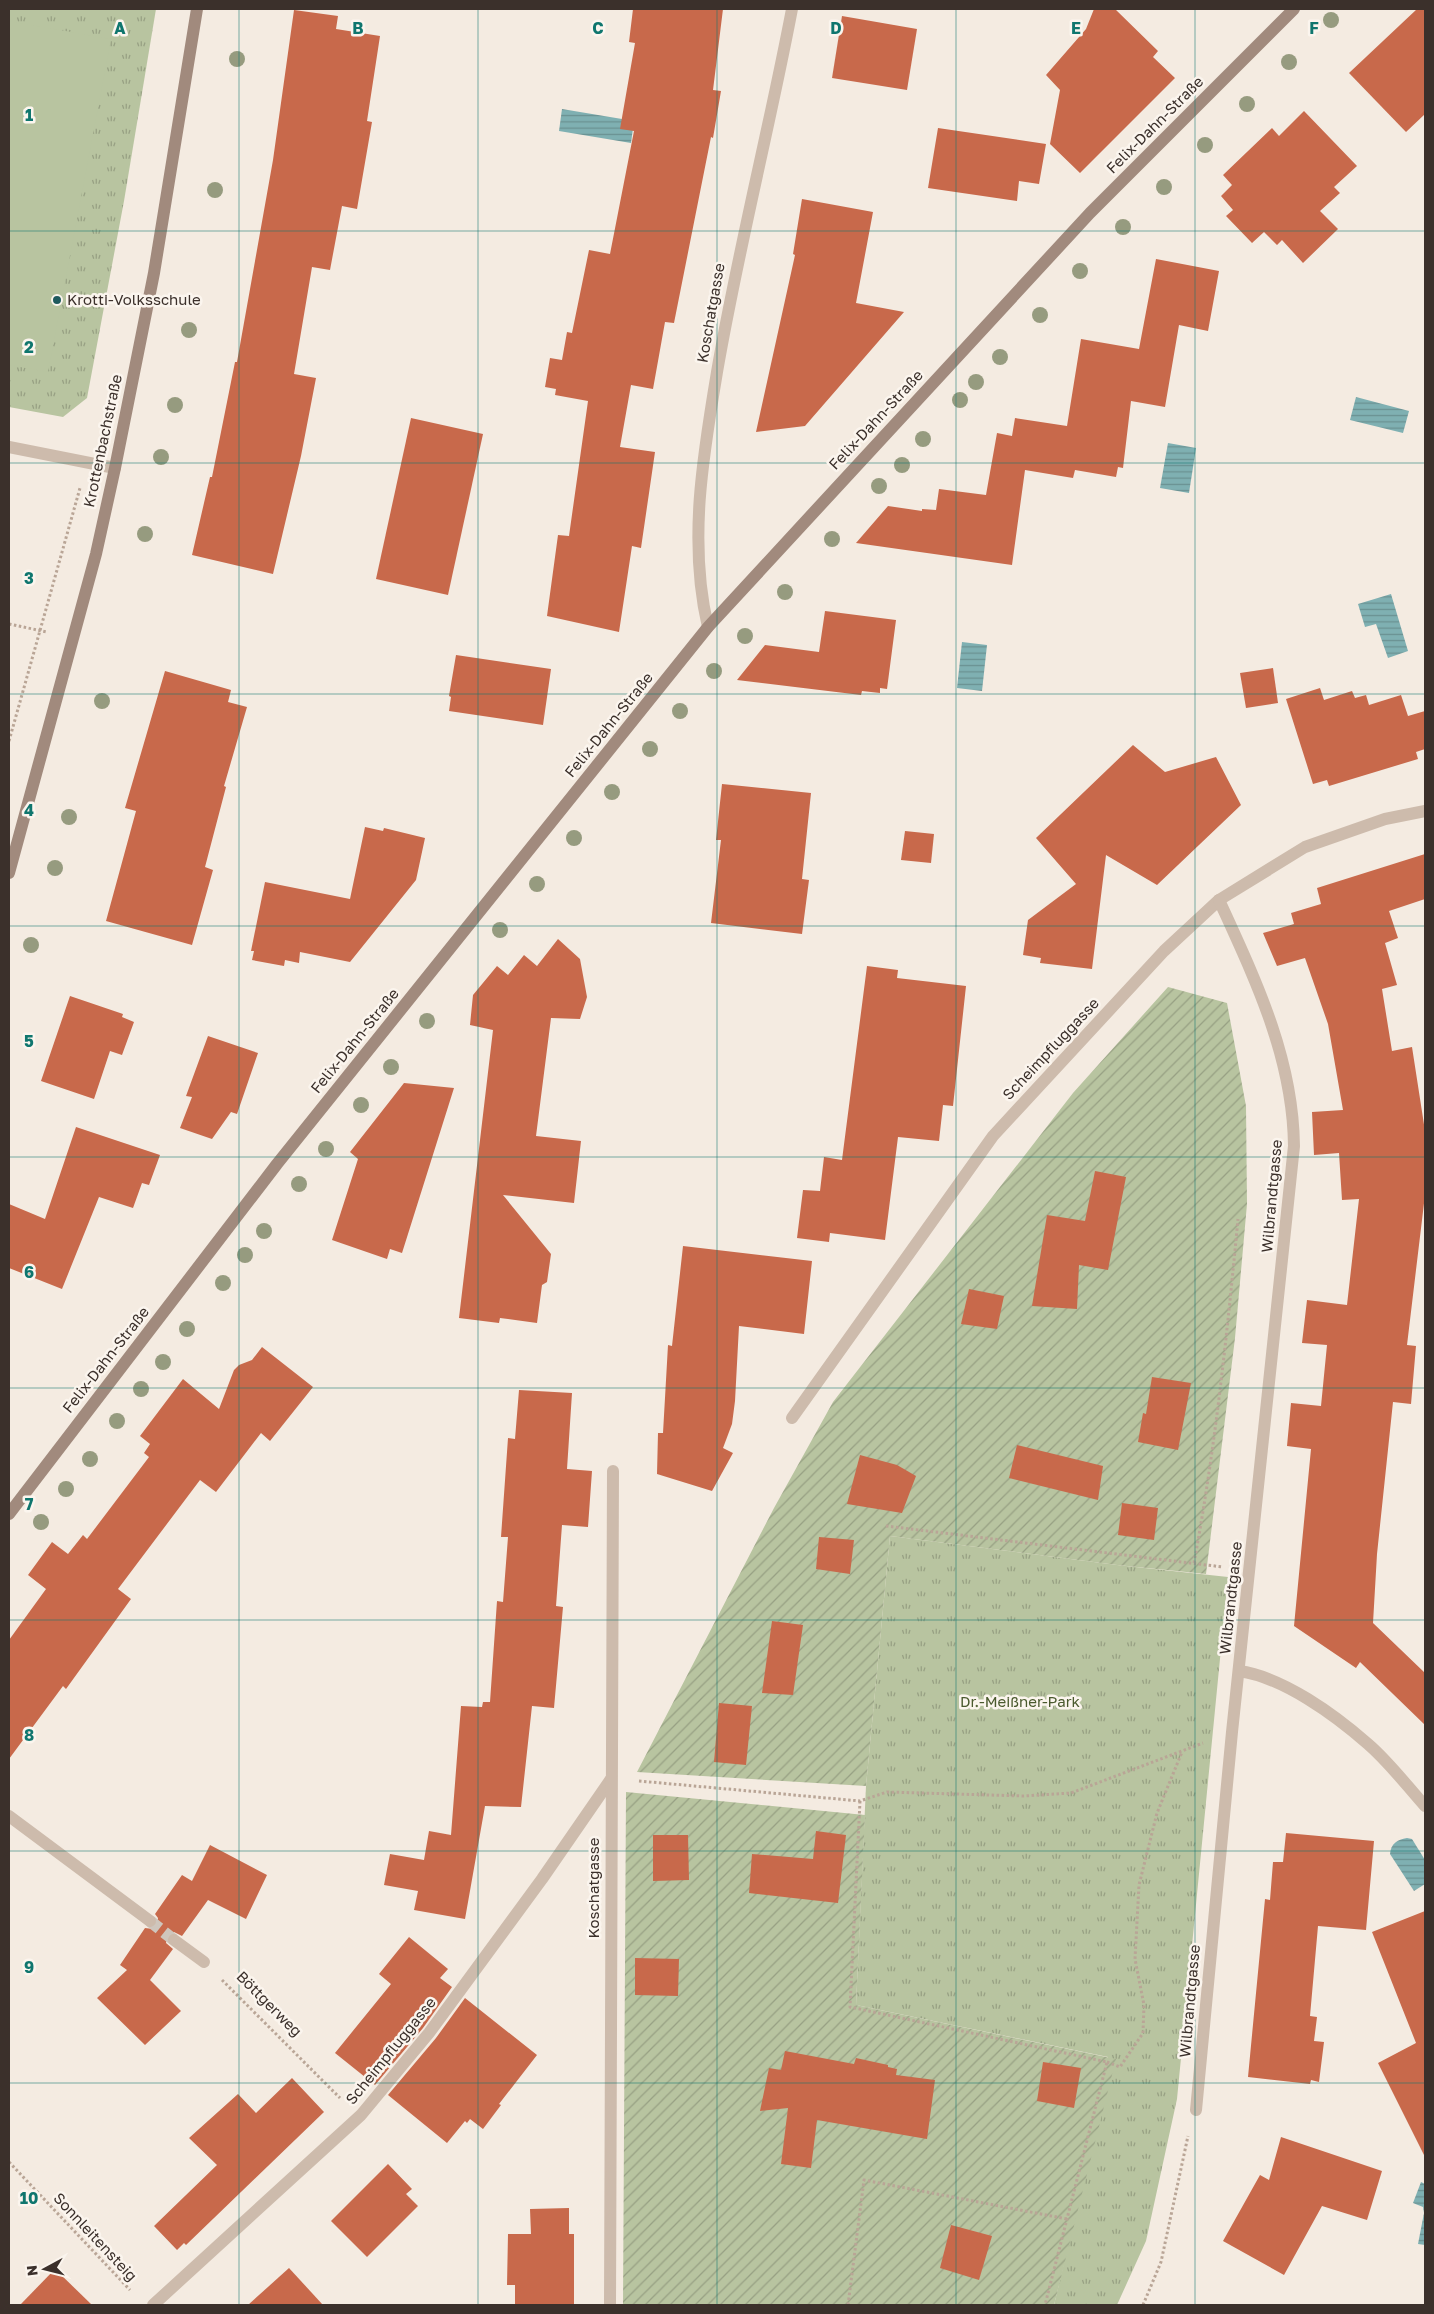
<svg xmlns="http://www.w3.org/2000/svg" width="1434" height="2314" font-family="'Golos Text',sans-serif">
<defs>
<pattern id="grass-tufts" width="24" height="20" patternUnits="userSpaceOnUse" patternTransform="scale(1.25)"><rect width="24" height="20" fill="#b8c4a0"/><path d="M3 7l-1-3M5 7V3M7 7l1-3M15 17l-1-3M17 17v-4M19 17l1-3" fill="none" stroke="#97a083"/></pattern>
<pattern id="garden-furrows" width="10" height="10" patternUnits="userSpaceOnUse" patternTransform="scale(1.25)"><rect width="10" height="10" fill="#b8c4a0"/><path d="M-1 1l2-2M0 10L10 0M9 11l2-2" fill="none" stroke="#97a083"/></pattern>
<pattern id="water-rules" width="6" height="5" patternUnits="userSpaceOnUse" patternTransform="scale(1.25)"><rect width="6" height="5" fill="#7fb0b2"/><path d="M0 2.5h6" fill="none" stroke="#699091"/></pattern>
</defs>
<rect width="100%" height="100%" fill="#f4ebe1"/>
<!-- grass -->
<g fill="url(#grass-tufts)">
<polygon points="9,9 156,9 124,201 87,398 63,417 9,407"/>
<polygon points="890,1536 1117,1565 1228,1577 1177,2099 1146,2241 1117,2305 1054,2305 1109,2074 1108,2057 856,2005 866,1786"/>
</g>
<!-- garden -->
<g fill="url(#garden-furrows)">
<polygon points="1168,987 1227,1003 1246,1106 1247,1204 1235,1338 1206,1574 1117,1565 890,1536 866,1786 637,1772 774,1508 833,1402 1073,1093"/>
<polygon points="626,1792 865,1815 856,2005 1116,2059 1054,2305 623,2305"/>
</g>
<!-- pitch -->
<polygon fill="#b8c4a0" points="9,21 111,39 48,372 9,365"/>
<!-- water -->
<g fill="url(#water-rules)">
<polygon points="562,109 634,121 631,143 559,131"/>
<polygon points="1356,397 1409,411 1403,433 1350,420"/>
<polygon points="1168,443 1196,448 1189,493 1160,488"/>
<polygon points="1391,594 1408,651 1388,658 1376,624 1365,627 1358,604"/>
<polygon points="962,642 987,645 982,691 957,688"/>
<path d="M1407,1838L1412,1839L1425,1860V1884L1414,1891L1390,1854C1391,1843 1397,1840 1407,1838Z"/>
<polygon points="1421,2182 1425,2184 1425,2245 1418,2244 1424,2213 1423,2207 1413,2203"/>
</g>
<!-- building -->
<g fill="#c8694b">
<polygon points="633,9 723,9 713,90 721,91 713,138 711,137 674,323 665,322 653,389 631,385 620,447 655,452 641,548 632,546 619,632 547,616 558,535 569,536 588,401 555,395 556,389 545,387 550,358 562,360 567,332 572,333 589,250 610,254 634,131 620,129 635,43 629,42"/>
<polygon points="1094,9 1115,9 1158,51 1153,57 1175,78 1080,173 1050,144 1060,90 1046,75 1086,29"/>
<polygon points="1417,9 1425,9 1425,114 1406,132 1349,73"/>
<polygon points="294,10 338,16 336,29 380,36 367,121 372,122 357,209 342,206 330,270 312,267 294,374 316,378 301,456 273,574 192,555 210,477 212,477 235,362 237,362 273,160"/>
<polygon points="842,16 917,29 907,90 832,78"/>
<polygon points="1304,111 1357,166 1334,187 1340,193 1320,211 1338,229 1303,263 1282,240 1277,245 1264,232 1252,243 1226,216 1233,210 1221,196 1232,185 1223,175 1272,128 1279,136"/>
<polygon points="938,128 1046,144 1039,184 1019,181 1017,201 928,188"/>
<polygon points="802,199 873,212 856,303 904,312 805,426 756,432 795,255 793,254"/>
<polygon points="1156,259 1219,271 1208,331 1179,325 1165,407 1131,401 1123,468 1118,467 1116,477 1075,470 1073,478 1025,470 1012,565 856,543 888,506 922,511 922,509 936,510 939,489 986,495 997,433 1012,436 1015,418 1067,426 1081,339 1139,349"/>
<polygon points="411,418 483,434 448,595 376,579"/>
<polygon points="825,611 896,620 887,689 880,688 880,693 862,691 861,695 737,680 765,645 819,652"/>
<polygon points="456,655 551,669 543,725 449,711 451,697 449,696"/>
<polygon points="1273,668 1278,703 1246,708 1240,673"/>
<polygon points="165,671 231,690 228,702 247,707 224,786 226,787 205,867 213,870 192,945 106,921 136,811 125,808"/>
<polygon points="1320,688 1324,700 1352,691 1355,698 1366,695 1369,705 1401,695 1408,716 1425,711 1425,749 1416,752 1418,759 1329,786 1327,780 1313,784 1286,699"/>
<polygon points="1133,745 1165,772 1216,757 1241,805 1157,885 1106,855 1092,969 1040,963 1041,958 1023,955 1028,920 1076,884 1036,838"/>
<polygon points="722,784 811,793 802,879 809,880 802,934 711,923 721,840 716,840"/>
<polygon points="365,827 383,831 384,828 425,838 416,880 350,962 300,952 299,963 285,960 284,966 252,960 254,951 251,951 265,882 350,899"/>
<polygon points="905,831 934,834 931,863 901,860"/>
<polygon points="1425,854 1425,899 1389,911 1398,938 1385,943 1397,985 1382,989 1392,1051 1412,1047 1425,1131 1425,1195 1407,1345 1416,1346 1411,1404 1393,1402 1377,1554 1373,1623 1425,1673 1425,1725 1360,1662 1356,1668 1294,1626 1311,1449 1287,1446 1291,1403 1321,1406 1327,1345 1302,1343 1307,1300 1347,1305 1359,1199 1342,1200 1339,1153 1314,1155 1312,1112 1343,1110 1328,1024 1305,958 1277,966 1263,933 1294,924 1291,913 1321,904 1317,888"/>
<polygon points="558,939 580,959 587,997 580,1019 551,1018 536,1136 581,1141 574,1203 503,1195 551,1254 547,1282 542,1285 537,1323 500,1318 499,1323 459,1318 493,1030 470,1025 473,995 497,966 508,975 524,955 537,966"/>
<polygon points="867,966 898,970 897,978 966,986 953,1106 943,1105 939,1141 898,1137 885,1240 830,1233 829,1242 797,1238 803,1190 820,1191 824,1157 842,1160"/>
<polygon points="70,996 123,1014 122,1017 134,1022 122,1055 110,1051 94,1099 41,1081"/>
<polygon points="208,1036 258,1053 237,1114 231,1112 212,1139 180,1128 192,1097 186,1096"/>
<polygon points="404,1083 454,1088 402,1253 390,1249 387,1259 332,1240 358,1159 350,1152"/>
<polygon points="76,1127 160,1155 149,1185 142,1183 133,1208 99,1197 62,1289 9,1268 9,1204 45,1219"/>
<polygon points="1095,1171 1126,1177 1108,1270 1079,1265 1077,1309 1032,1306 1047,1215 1085,1221"/>
<polygon points="683,1246 812,1261 804,1334 739,1326 735,1401 732,1424 723,1448 733,1453 712,1491 657,1474 658,1433 663,1433 668,1345 672,1346"/>
<polygon points="969,1289 1004,1296 997,1329 961,1324"/>
<polygon points="262,1347 313,1387 270,1441 261,1433 216,1492 200,1480 118,1589 131,1599 66,1689 63,1686 9,1759 9,1640 46,1589 28,1575 52,1542 68,1554 83,1535 87,1539 149,1457 144,1453 150,1444 140,1436 183,1379 219,1409 234,1370 239,1365 252,1360"/>
<polygon points="1152,1377 1191,1383 1178,1450 1138,1442 1143,1413 1146,1414"/>
<polygon points="519,1390 572,1393 567,1469 592,1471 588,1527 562,1525 556,1606 563,1607 554,1708 532,1706 521,1807 485,1806 465,1919 414,1910 418,1891 384,1885 390,1854 424,1860 429,1831 451,1835 461,1706 482,1707 483,1702 490,1702 497,1601 503,1602 508,1537 501,1537 508,1438 515,1439"/>
<polygon points="1017,1445 1103,1466 1098,1500 1009,1478"/>
<polygon points="860,1455 897,1465 916,1476 902,1513 847,1504"/>
<polygon points="1122,1503 1158,1508 1154,1540 1118,1535"/>
<polygon points="819,1537 854,1540 850,1574 816,1569"/>
<polygon points="772,1621 803,1625 793,1695 762,1693"/>
<polygon points="719,1703 752,1706 746,1765 714,1762"/>
<polygon points="816,1831 846,1835 838,1903 749,1893 752,1854 813,1859"/>
<polygon points="1286,1833 1374,1841 1366,1930 1318,1926 1310,2016 1317,2017 1314,2041 1324,2042 1319,2082 1311,2080 1310,2084 1248,2077 1265,1899 1270,1900 1273,1862 1283,1862"/>
<polygon points="653,1835 688,1835 689,1880 653,1881"/>
<polygon points="210,1845 267,1875 246,1919 208,1900 182,1936 174,1932 167,1936 166,1943 173,1949 150,1980 181,2011 145,2045 97,1998 127,1970 120,1965 145,1928 153,1929 157,1925 158,1918 155,1914 182,1875 192,1881"/>
<polygon points="1425,1911 1425,2157 1378,2063 1416,2043 1372,1932"/>
<polygon points="409,1937 448,1969 440,1978 452,1987 423,2028 375,2085 335,2053 391,1984 379,1974"/>
<polygon points="635,1958 679,1959 678,1996 635,1995"/>
<polygon points="465,1998 537,2055 499,2104 501,2105 483,2129 470,2119 467,2123 465,2121 447,2143 388,2095 436,2038"/>
<polygon points="785,2051 854,2064 856,2058 888,2065 888,2067 897,2069 896,2075 935,2080 927,2139 817,2120 811,2168 781,2164 788,2108 760,2111 769,2068 781,2070"/>
<polygon points="1043,2062 1081,2068 1074,2108 1037,2101"/>
<polygon points="292,2078 324,2112 186,2245 184,2243 177,2250 154,2226 217,2165 189,2138 238,2094 256,2113"/>
<polygon points="1281,2137 1382,2171 1367,2220 1322,2206 1284,2275 1223,2241 1260,2175 1269,2180"/>
<polygon points="388,2164 412,2189 406,2194 418,2206 367,2257 331,2221"/>
<polygon points="569,2208 569,2234 574,2234 574,2305 515,2305 515,2285 507,2285 508,2234 531,2234 530,2209"/>
<polygon points="951,2225 992,2236 979,2280 940,2268"/>
<polygon points="289,2268 323,2305 248,2305"/>
<polygon points="55,2269 92,2305 20,2305"/>
</g>
<g fill="none" stroke-linecap="round" stroke-linejoin="round">
<!-- street-tunnel -->
<polyline stroke="#cfc6bd" stroke-width="12" stroke-dasharray="12 6" stroke-linecap="butt" points="150,1921 174,1940"/>
<!-- path -->
<g stroke="#b9a596" stroke-width="3" stroke-dasharray="2.5 2.5" stroke-linecap="butt">
<polyline points="9,624 47,632"/>
<polyline points="9,741 80,488"/>
<polyline points="886,1526 1223,1567"/>
<path d="M1194,1563C1215,1450 1227,1335 1238,1219"/>
<polyline points="639,1781 860,1801 887,1792 1024,1796 1071,1793 1203,1743"/>
<polyline points="860,1801 850,2007 1107,2062 1045,2305"/>
<polyline points="222,1980 340,2098"/>
<polyline points="1107,2062 1120,2067 1143,2033 1144,2005 1135,1959 1139,1885 1157,1813 1182,1752"/>
<polyline points="9,2162 130,2290"/>
<polyline points="848,2305 864,2180 1067,2219"/>
<polyline points="1143,2305 1161,2262 1188,2136"/>
</g>
<!-- street -->
<g stroke="#cdbbac" stroke-width="12">
<polyline points="9,447 115,468"/>
<path d="M708,627C688,543 703,455 717,372C738,250 769,130 792,9"/>
<polyline points="792,1418 993,1136 1164,951 1219,900 1305,847 1385,819 1425,811"/>
<path d="M1239,1671C1283,1677 1335,1715 1368,1744C1389,1762 1407,1786 1425,1806"/>
<polyline points="9,1816 150,1921"/>
<polyline points="174,1940 204,1962"/>
<path d="M1196,2110L1232,1732L1294,1146C1293,1057 1255,979 1219,900"/>
<polyline points="153,2305 361,2115 429,2033 542,1879 611,1779"/>
<polyline points="610,2305 613,1471"/>
</g>
<!-- secondary -->
<g stroke="#a18a7d" stroke-width="12">
<polyline points="9,873 96,554 115,468 154,273 197,9"/>
<polyline points="9,1514 277,1164 708,627 1090,213 1294,9"/>
</g>
</g>
<!-- trees -->
<g fill="#969b7f">
<circle cx="1331" cy="20" r="8"/>
<circle cx="237" cy="59" r="8"/>
<circle cx="1289" cy="62" r="8"/>
<circle cx="1247" cy="104" r="8"/>
<circle cx="1205" cy="145" r="8"/>
<circle cx="1164" cy="187" r="8"/>
<circle cx="215" cy="190" r="8"/>
<circle cx="1123" cy="227" r="8"/>
<circle cx="1080" cy="271" r="8"/>
<circle cx="1040" cy="315" r="8"/>
<circle cx="189" cy="330" r="8"/>
<circle cx="1000" cy="357" r="8"/>
<circle cx="976" cy="382" r="8"/>
<circle cx="960" cy="400" r="8"/>
<circle cx="175" cy="405" r="8"/>
<circle cx="923" cy="439" r="8"/>
<circle cx="161" cy="457" r="8"/>
<circle cx="902" cy="465" r="8"/>
<circle cx="879" cy="486" r="8"/>
<circle cx="145" cy="534" r="8"/>
<circle cx="832" cy="539" r="8"/>
<circle cx="785" cy="592" r="8"/>
<circle cx="745" cy="636" r="8"/>
<circle cx="714" cy="671" r="8"/>
<circle cx="102" cy="701" r="8"/>
<circle cx="680" cy="711" r="8"/>
<circle cx="650" cy="749" r="8"/>
<circle cx="612" cy="792" r="8"/>
<circle cx="69" cy="817" r="8"/>
<circle cx="574" cy="838" r="8"/>
<circle cx="55" cy="868" r="8"/>
<circle cx="537" cy="884" r="8"/>
<circle cx="500" cy="930" r="8"/>
<circle cx="31" cy="945" r="8"/>
<circle cx="427" cy="1021" r="8"/>
<circle cx="391" cy="1067" r="8"/>
<circle cx="361" cy="1105" r="8"/>
<circle cx="326" cy="1149" r="8"/>
<circle cx="299" cy="1184" r="8"/>
<circle cx="264" cy="1231" r="8"/>
<circle cx="245" cy="1255" r="8"/>
<circle cx="223" cy="1283" r="8"/>
<circle cx="187" cy="1329" r="8"/>
<circle cx="163" cy="1362" r="8"/>
<circle cx="141" cy="1389" r="8"/>
<circle cx="117" cy="1421" r="8"/>
<circle cx="90" cy="1459" r="8"/>
<circle cx="66" cy="1489" r="8"/>
<circle cx="41" cy="1522" r="8"/>
</g>
<!-- grid -->
<path fill="none" stroke="#0f766e" stroke-width="1" stroke-opacity="0.55" d="M239,9V2305M478,9V2305M717,9V2305M956,9V2305M1195,9V2305M9,231H1425M9,463H1425M9,694H1425M9,926H1425M9,1157H1425M9,1388H1425M9,1620H1425M9,1851H1425M9,2083H1425"/>
<!-- markers -->
<circle fill="#1f5a5e" stroke="#fbf5ee" stroke-width="2" cx="57" cy="300" r="5"/>
<g text-anchor="middle" stroke-width="5" stroke-linejoin="round" paint-order="stroke">
<!-- street labels -->
<g font-size="15" fill="#3b302b" stroke="#fbf5ee">
<text transform="translate(1155 125) rotate(-45)" y="5">Felix-Dahn-Straße</text>
<text transform="translate(711 313) rotate(-80)" y="5">Koschatgasse</text>
<text transform="translate(876 420) rotate(-47)" y="5">Felix-Dahn-Straße</text>
<text transform="translate(103 441) rotate(-78)" y="5">Krottenbachstraße</text>
<text transform="translate(609 725) rotate(-51)" y="5">Felix-Dahn-Straße</text>
<text transform="translate(355 1041) rotate(-51)" y="5">Felix-Dahn-Straße</text>
<text transform="translate(1051 1049) rotate(-47)" y="5">Scheimpfluggasse</text>
<text transform="translate(1272 1196) rotate(-85)" y="5">Wilbrandtgasse</text>
<text transform="translate(106 1360) rotate(-52)" y="5">Felix-Dahn-Straße</text>
<text transform="translate(1231 1598) rotate(-84)" y="5">Wilbrandtgasse</text>
<text transform="translate(594 1888) rotate(-90)" y="5">Koschatgasse</text>
<text transform="translate(1190 2001) rotate(-85)" y="5">Wilbrandtgasse</text>
<text transform="translate(269 2004) rotate(45)" y="5">Böttgerweg</text>
<text transform="translate(391 2051) rotate(-51)" y="5">Scheimpfluggasse</text>
<text transform="translate(95 2237) rotate(47)" y="5">Sonnleitensteig</text>
</g>
<!-- poi labels -->
<g font-size="15" fill="#3b302b" stroke="#fbf5ee" text-anchor="start">
<text x="67" y="305">Krotti-Volksschule</text>
</g>
<!-- park labels -->
<g font-size="15" fill="#4a5a2e" stroke="#fbf5ee">
<text x="1020" y="1707">Dr.-Meißner-Park</text>
</g>
</g>
<g font-size="16" text-anchor="middle" font-weight="bold" fill="#0f766e" stroke="#fbf5ee" stroke-width="5" stroke-linejoin="round" paint-order="stroke">
<text x="120" y="34">A</text>
<text x="358" y="34">B</text>
<text x="598" y="34">C</text>
<text x="836" y="34">D</text>
<text x="1076" y="34">E</text>
<text x="1314" y="34">F</text>
<text x="29" y="121">1</text>
<text x="29" y="353">2</text>
<text x="29" y="584">3</text>
<text x="29" y="816">4</text>
<text x="29" y="1047">5</text>
<text x="29" y="1278">6</text>
<text x="29" y="1510">7</text>
<text x="29" y="1741">8</text>
<text x="29" y="1973">9</text>
<text x="29" y="2204">10</text>
</g>
<!-- border -->
<rect width="1434" height="2314" fill="none" stroke="#3b302b" stroke-width="20"/>
<!-- north arrow -->
<g transform="translate(45 2269) rotate(263)" stroke="#fbf5ee" stroke-width="4" paint-order="stroke">
<path d="M0-4L9 19L0 12L-9 19Z" fill="#3b302b"/>
<text y="-8" font-size="14" font-weight="bold" text-anchor="middle" fill="#3b302b">N</text>
</g>
</svg>
